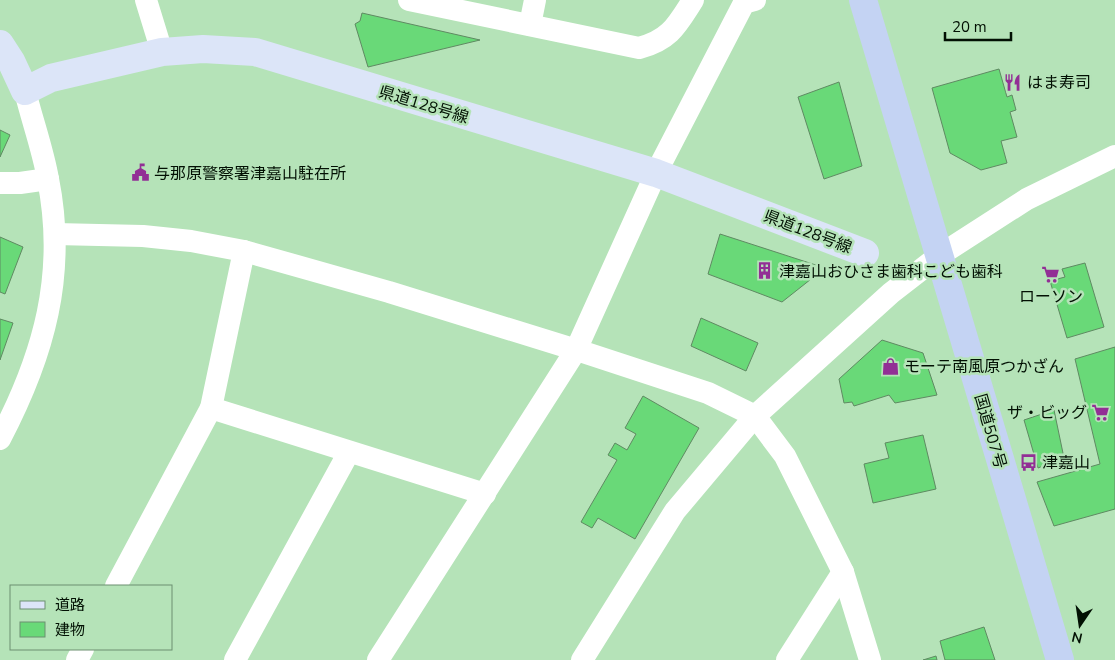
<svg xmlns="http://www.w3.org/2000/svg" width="1115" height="660" font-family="'Nunito Sans','Noto Sans JP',sans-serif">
<rect width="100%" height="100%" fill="#b5e3b8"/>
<!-- building -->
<g fill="#69d978" stroke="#5f8a62">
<polygon points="362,13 480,40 368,67 355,24 360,21"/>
<polygon points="999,69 1007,97 1012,95 1016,110 1010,112 1017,137 1001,141 1007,163 981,170 950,153 932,88"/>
<polygon points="839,82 862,166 824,179 798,97"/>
<polygon points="0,130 10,135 0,157"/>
<polygon points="720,234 825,268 782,302 708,274"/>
<polygon points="0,237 23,247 5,294 0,292"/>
<polygon points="1085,263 1104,327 1067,338 1050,281 1065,277 1062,269"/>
<polygon points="701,318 758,343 746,371 691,346"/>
<polygon points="0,319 13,323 0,360"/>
<polygon points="882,340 923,353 937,395 895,403 889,395 854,406 852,402 844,403 839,379"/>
<polygon points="1115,347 1115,509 1054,526 1037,482 1100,464 1075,359"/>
<polygon points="643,396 699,428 635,539 598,518 592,528 581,522 617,460 608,455 615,443 627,450 636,434 625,428"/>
<polygon points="1054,410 1064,458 1038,468 1024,420"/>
<polygon points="923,435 936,489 873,503 864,464 889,458 885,443"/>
<polygon points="984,627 995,660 945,660 940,641"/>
<polygon points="936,656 937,660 923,660"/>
</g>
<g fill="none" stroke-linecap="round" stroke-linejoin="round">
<!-- minor -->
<g stroke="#fff" stroke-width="22">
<polyline points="146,0 162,52"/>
<path d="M409,0L639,48C670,40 677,25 693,0"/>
<polyline points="530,25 535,0"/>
<polyline points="0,183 20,183 48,179"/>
<polyline points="55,234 143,236 191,241 244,251 389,292 583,352 708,393 755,416 785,456 843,572 870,660"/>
<polyline points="244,251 211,408 485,494"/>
<path d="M0,439C44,355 67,274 48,179C43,150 32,120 25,91"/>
<polyline points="116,586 211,408"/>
<polyline points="77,660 83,649"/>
<polyline points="235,660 349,452"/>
<polyline points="378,660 576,350 656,173 744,3 755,0"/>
<polyline points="582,660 675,511 755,416 891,293 940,255 1027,199 1115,156"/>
<polyline points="787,660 843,572"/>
</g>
<!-- major -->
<polyline stroke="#dce5f8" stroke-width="28" points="0,44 11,61 25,91 51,78 162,52 203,49 255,52 656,173 865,253"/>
<!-- highway -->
<polyline stroke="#c4d3f3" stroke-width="28" points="863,0 1060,660"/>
</g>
<!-- icons -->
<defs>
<symbol id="restaurant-bare" viewBox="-9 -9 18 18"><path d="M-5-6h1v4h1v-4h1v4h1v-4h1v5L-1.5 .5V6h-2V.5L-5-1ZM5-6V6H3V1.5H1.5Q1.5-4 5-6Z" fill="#922f95" stroke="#b5e3b8" stroke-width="2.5" paint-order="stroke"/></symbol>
<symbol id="civic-bare" viewBox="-9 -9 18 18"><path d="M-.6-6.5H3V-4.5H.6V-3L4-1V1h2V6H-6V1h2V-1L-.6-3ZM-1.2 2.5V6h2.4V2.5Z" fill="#922f95" stroke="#b5e3b8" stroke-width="2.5" paint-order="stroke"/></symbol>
<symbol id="building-bare" viewBox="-9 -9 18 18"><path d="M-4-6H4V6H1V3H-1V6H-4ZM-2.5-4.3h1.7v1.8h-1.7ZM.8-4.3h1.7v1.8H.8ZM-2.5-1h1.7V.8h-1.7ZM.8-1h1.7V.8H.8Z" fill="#922f95" stroke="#b5e3b8" stroke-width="2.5" paint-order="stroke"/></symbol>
<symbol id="supermarket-bare" viewBox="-9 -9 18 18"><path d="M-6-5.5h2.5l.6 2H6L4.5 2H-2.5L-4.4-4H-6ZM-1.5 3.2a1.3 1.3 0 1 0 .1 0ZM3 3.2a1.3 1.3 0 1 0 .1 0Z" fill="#922f95" stroke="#b5e3b8" stroke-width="2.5" paint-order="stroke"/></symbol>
<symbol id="shop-bare" viewBox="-9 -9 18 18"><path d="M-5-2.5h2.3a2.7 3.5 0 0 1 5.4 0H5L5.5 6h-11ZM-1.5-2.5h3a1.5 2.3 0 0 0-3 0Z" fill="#922f95" stroke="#b5e3b8" stroke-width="2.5" paint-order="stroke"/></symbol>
<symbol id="bus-bare" viewBox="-9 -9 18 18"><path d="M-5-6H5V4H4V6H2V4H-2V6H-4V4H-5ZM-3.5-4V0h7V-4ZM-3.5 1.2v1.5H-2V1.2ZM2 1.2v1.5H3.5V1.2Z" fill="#922f95" stroke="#b5e3b8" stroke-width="2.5" paint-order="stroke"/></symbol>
</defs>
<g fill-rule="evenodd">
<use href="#restaurant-bare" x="1000" y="70" width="25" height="25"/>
<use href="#civic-bare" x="128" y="160" width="25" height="25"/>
<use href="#building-bare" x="752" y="258" width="25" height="25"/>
<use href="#supermarket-bare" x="1038" y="262" width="25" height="25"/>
<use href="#shop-bare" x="878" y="354" width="25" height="25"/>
<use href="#supermarket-bare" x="1088" y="400" width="25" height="25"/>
<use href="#bus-bare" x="1016" y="450" width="25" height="25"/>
</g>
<g text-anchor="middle" stroke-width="5" stroke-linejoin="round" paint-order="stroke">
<!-- poi labels -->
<g font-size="16" fill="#021003" stroke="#b5e3b8" text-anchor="start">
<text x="1027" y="88">はま寿司</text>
<text x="154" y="179">与那原警察署津嘉山駐在所</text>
<text x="779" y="277">津嘉山おひさま歯科こども歯科</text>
<text x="1051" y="302" text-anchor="middle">ローソン</text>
<text x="904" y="372">モーテ南風原つかざん</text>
<text x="1087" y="418" text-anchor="end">ザ・ビッグ</text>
<text x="1042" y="468">津嘉山</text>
</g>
<!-- street labels -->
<g font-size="16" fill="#021003" stroke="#b5e3b8">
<text transform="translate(424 104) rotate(17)" y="6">県道128号線</text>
<text transform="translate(808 231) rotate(21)" y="6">県道128号線</text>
<text transform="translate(991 431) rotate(74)" y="6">国道507号</text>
</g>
</g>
<!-- legend -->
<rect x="10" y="585" width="162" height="65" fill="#b5e3b8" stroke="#6d8f70"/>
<rect x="20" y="601" width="25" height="8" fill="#dce5f8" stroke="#6d8f70"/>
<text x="55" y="610" font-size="15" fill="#021003">道路</text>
<rect x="20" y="622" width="25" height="15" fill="#69d978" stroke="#6d8f70"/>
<text x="55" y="635" font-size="15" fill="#021003">建物</text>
<!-- north arrow -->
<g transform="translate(1080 625) rotate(193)" stroke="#b5e3b8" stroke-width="4" paint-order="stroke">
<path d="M0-4L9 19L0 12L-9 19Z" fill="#021003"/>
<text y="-8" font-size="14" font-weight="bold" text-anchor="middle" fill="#021003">N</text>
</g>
<!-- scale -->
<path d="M945 32v8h66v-8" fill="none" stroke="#021003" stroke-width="2.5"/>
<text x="952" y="32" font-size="15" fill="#021003" stroke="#b5e3b8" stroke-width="4" paint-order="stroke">20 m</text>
</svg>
